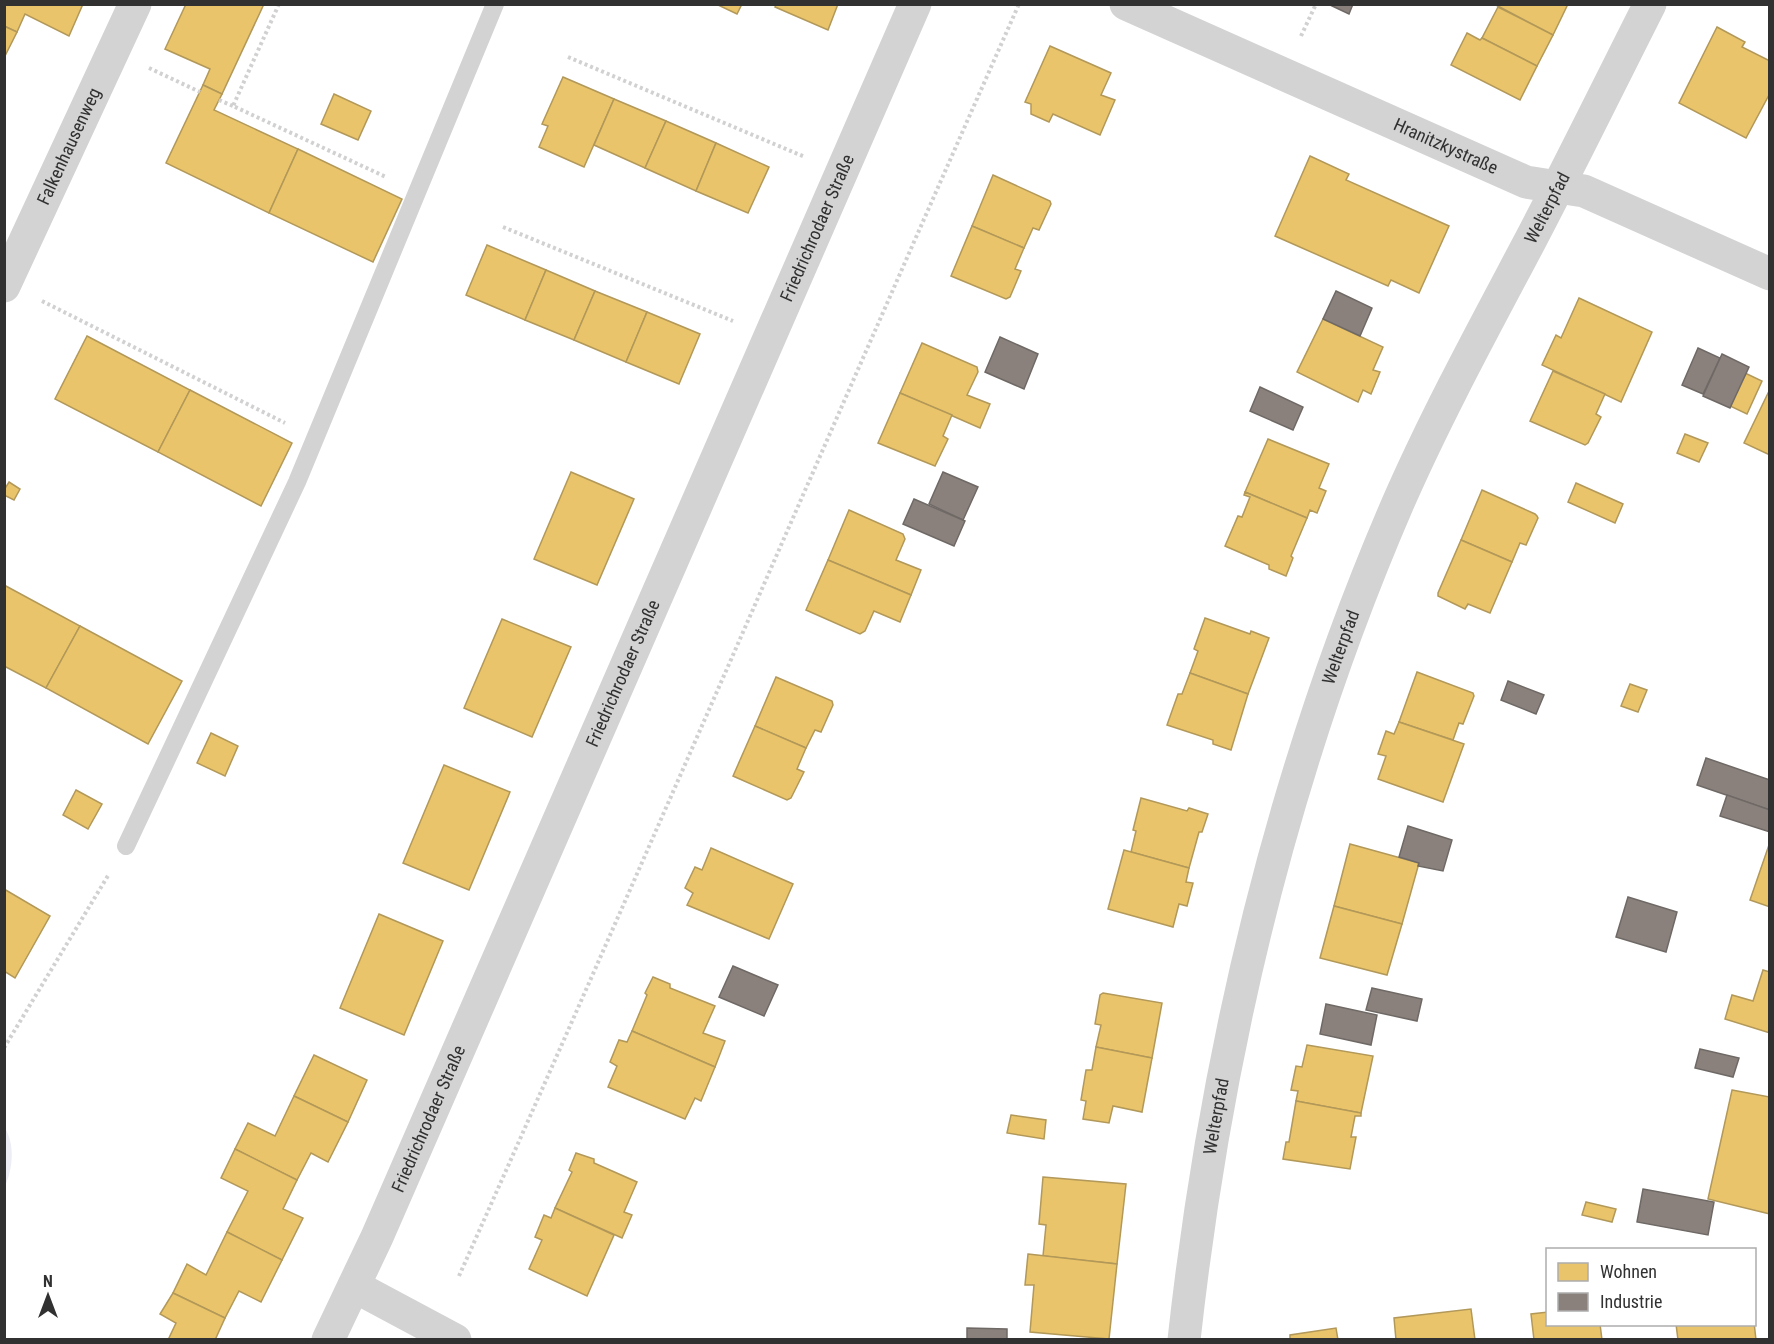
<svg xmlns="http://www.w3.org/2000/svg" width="1774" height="1344" font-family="'Roboto Condensed',sans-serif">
<rect width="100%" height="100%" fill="#fff"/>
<!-- green -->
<path fill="#edeef5" d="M5,1128C15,1145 13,1168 5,1186Z"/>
<!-- homes -->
<g fill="#e9c46a" stroke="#b29859" stroke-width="1.5">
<polygon points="5,4 83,4 69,36 25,14 17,32 4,26"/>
<polygon points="186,4 264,4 222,94 203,85 210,69 165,49"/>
<polygon points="716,4 742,4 737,14"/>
<polygon points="776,4 838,4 828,30 775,7"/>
<polygon points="1494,4 1568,4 1553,35"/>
<polygon points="1498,7 1553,35 1537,66 1482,38"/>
<polygon points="4,26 17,32 4,58"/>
<polygon points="1717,27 1745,42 1742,47 1770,61 1770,93 1746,138 1679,103"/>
<polygon points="1467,33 1480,40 1482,38 1537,66 1520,100 1451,65"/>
<polygon points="1050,46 1111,73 1101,95 1115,100 1100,135 1053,114 1049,122 1031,114 1031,104 1025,102"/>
<polygon points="563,77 614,99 584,167 539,147 548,126 542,124"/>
<polygon points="203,85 222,94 214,110 298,149 269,213 166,163"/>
<polygon points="334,94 371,111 358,140 321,124"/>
<polygon points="614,99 666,121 645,168 594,145"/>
<polygon points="666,121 716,143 696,191 645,168"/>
<polygon points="716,143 769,167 748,213 696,191"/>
<polygon points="298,149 402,199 373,262 269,213"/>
<polygon points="1310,156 1349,174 1346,180 1449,226 1419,293 1391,280 1388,286 1275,236"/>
<polygon points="993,175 1050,201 1051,204 1039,230 1033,228 1024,248 972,226"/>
<polygon points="972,226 1024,248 1015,269 1021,271 1010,297 1006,299 951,276"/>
<polygon points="487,245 546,270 525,320 466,295"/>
<polygon points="546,270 595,291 574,340 525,320"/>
<polygon points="595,291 647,312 626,362 574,340"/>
<polygon points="1579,298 1652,332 1621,402 1542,365 1556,335 1561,338"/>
<polygon points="647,312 700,334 679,384 626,362"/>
<polygon points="1323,319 1383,347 1373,370 1380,372 1371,394 1363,390 1358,402 1297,372"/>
<polygon points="87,336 190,390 158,452 55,399"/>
<polygon points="922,343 977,367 978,372 967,395 990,404 980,428 900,393"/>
<polygon points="1553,371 1605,394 1596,414 1601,417 1588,443 1585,445 1530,421"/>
<polygon points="1745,373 1762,381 1747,414 1730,406"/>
<polygon points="1770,389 1770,455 1744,443"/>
<polygon points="190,390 292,443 261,506 158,452"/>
<polygon points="900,393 952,415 943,436 948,439 935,466 878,443"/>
<polygon points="1685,434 1708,443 1699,462 1677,453"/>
<polygon points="1268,439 1329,464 1319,488 1326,491 1317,513 1310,510 1307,518 1245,492"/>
<polygon points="571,472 634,499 597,585 534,559"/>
<polygon points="9,482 20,489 14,500 4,495 4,490"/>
<polygon points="1576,483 1623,504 1615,523 1568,502"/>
<polygon points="1482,490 1535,514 1537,516 1538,518 1526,545 1520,543 1512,562 1461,540"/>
<polygon points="1245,492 1307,518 1291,556 1293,558 1286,576 1269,569 1269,565 1225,546 1238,516 1242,517 1250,497 1244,495"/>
<polygon points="849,510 903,534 905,539 896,560 921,570 911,595 828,560"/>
<polygon points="1461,540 1512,562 1490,613 1468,604 1465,609 1438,596 1438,593"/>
<polygon points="828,560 911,595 900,622 874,611 865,631 860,634 806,610"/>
<polygon points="4,585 80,626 46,688 4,666"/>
<polygon points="1205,618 1250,634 1251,631 1269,638 1248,694 1190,673 1198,651 1194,649"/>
<polygon points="502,619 571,647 532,737 464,708"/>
<polygon points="80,626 182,681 148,744 46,688"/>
<polygon points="1417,672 1473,693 1474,696 1463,724 1459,723 1453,740 1399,722"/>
<polygon points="1190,673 1248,694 1231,750 1213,744 1213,740 1167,725 1178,694 1182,694"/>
<polygon points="776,677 832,701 833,705 821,732 815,730 806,748 755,726"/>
<polygon points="1630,684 1647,690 1638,712 1621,706"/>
<polygon points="1399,722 1464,744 1443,802 1378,779 1386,756 1378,754 1386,731 1394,734"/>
<polygon points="755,726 806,748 797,769 804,772 791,798 787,800 733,776"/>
<polygon points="211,733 238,746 225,776 197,763"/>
<polygon points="444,765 510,792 469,890 403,863"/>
<polygon points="76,790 102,804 88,829 63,815"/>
<polygon points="1141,798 1187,811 1189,808 1208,814 1202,832 1199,832 1189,868 1131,852 1136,831 1133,830"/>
<polygon points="1770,842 1770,907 1750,900"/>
<polygon points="1350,844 1419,863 1402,924 1334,906"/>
<polygon points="711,848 793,884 769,939 687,905 693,893 685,888 695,867 702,870"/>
<polygon points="1124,850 1189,868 1186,882 1193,883 1187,906 1179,904 1173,927 1108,909"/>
<polygon points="4,889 50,916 15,978 4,971"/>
<polygon points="1334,906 1402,924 1387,975 1320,958"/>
<polygon points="379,914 443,941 404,1035 340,1008"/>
<polygon points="1763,970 1770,972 1770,1033 1725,1019 1732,995 1753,1001"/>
<polygon points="653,977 670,984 670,988 715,1006 703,1033 725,1041 715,1067 632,1031 647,995 645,993"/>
<polygon points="1103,993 1162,1003 1152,1058 1096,1047 1101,1025 1095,1024 1100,995"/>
<polygon points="632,1031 715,1067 701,1101 695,1098 685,1119 608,1087 617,1066 610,1062 619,1040 627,1042"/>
<polygon points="1307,1045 1373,1056 1361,1113 1296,1101 1298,1091 1291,1090 1296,1066 1302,1067"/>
<polygon points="1096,1047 1152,1058 1142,1112 1113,1106 1109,1123 1083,1119 1086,1101 1081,1100 1086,1070 1092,1070"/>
<polygon points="314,1055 367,1080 348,1122 294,1096"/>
<polygon points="1732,1090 1770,1097 1770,1214 1708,1199"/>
<polygon points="294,1096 348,1122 328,1162 311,1153 297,1180 235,1149 248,1123 275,1136"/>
<polygon points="1296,1101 1361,1113 1361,1116 1355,1116 1351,1137 1356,1137 1350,1169 1283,1159 1286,1142 1289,1142"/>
<polygon points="1011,1115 1046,1120 1044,1139 1007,1133"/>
<polygon points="235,1149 297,1180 283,1209 303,1218 282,1260 227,1232 248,1191 221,1178"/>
<polygon points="576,1153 594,1159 594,1163 637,1182 624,1212 632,1215 622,1238 555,1208 572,1172 569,1170"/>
<polygon points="1043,1177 1126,1184 1117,1264 1043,1256 1046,1225 1039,1224"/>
<polygon points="1586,1202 1616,1209 1612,1222 1582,1215"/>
<polygon points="555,1208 614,1235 587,1296 529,1269 542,1240 535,1237 544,1215 551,1218"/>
<polygon points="227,1232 282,1260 261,1302 239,1291 225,1318 173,1293 187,1264 206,1275"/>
<polygon points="1028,1254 1117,1264 1109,1339 1030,1332 1034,1285 1025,1285"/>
<polygon points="173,1293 225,1318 215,1340 168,1340 176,1323 160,1314"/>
<polygon points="1471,1309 1475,1340 1396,1340 1394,1318"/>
<polygon points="1548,1312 1548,1324 1600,1324 1602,1340 1534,1340 1531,1314"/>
<polygon points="1754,1322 1756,1340 1678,1340 1676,1324 1754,1324"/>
<polygon points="1336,1328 1338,1340 1290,1340 1290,1335"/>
</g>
<!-- industry -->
<g fill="#8a817c" stroke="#6f6966" stroke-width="1.5">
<polygon points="1328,4 1353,4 1349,14"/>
<polygon points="1336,291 1372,308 1360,336 1323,319"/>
<polygon points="1000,337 1038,354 1024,389 985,372"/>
<polygon points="1698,348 1720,358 1703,394 1682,385"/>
<polygon points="1722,354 1749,367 1730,408 1703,396"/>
<polygon points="1260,387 1303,407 1293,430 1250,411"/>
<polygon points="943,472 978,487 963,520 929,504"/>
<polygon points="914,499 965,521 954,546 903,524"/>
<polygon points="1508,681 1544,695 1536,714 1501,700"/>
<polygon points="1706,758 1770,780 1770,810 1697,785"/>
<polygon points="1727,795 1770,810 1770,832 1720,816"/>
<polygon points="1408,826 1452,840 1443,871 1418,866 1419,863 1399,857"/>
<polygon points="1628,897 1677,912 1666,952 1616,937"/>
<polygon points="733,966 778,985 764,1016 719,997"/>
<polygon points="1372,988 1422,999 1417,1021 1366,1010"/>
<polygon points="1326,1004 1377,1015 1371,1045 1320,1034"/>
<polygon points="1700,1049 1739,1058 1733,1077 1695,1068"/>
<polygon points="1643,1189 1714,1202 1708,1235 1637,1222"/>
<polygon points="967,1328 1007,1329 1007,1340 967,1340"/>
</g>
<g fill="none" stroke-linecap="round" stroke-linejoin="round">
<!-- path -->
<g stroke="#d1d1d1" stroke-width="4" stroke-dasharray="3 3" stroke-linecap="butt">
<polyline points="279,4 233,106 386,177"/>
<polyline points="1301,36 1316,4"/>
<polyline points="568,57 805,157"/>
<polyline points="149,68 200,92"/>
<polyline points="219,100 233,106"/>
<polyline points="503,227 733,321"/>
<polyline points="42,301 285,423"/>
<polyline points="4,1048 109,874"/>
<path d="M459,1276C648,853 831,428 1019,4"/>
</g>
<!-- lane -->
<polyline stroke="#d3d3d3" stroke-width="18" points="126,846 297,482 495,4"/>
<!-- street -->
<g stroke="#d3d3d3" stroke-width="33">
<path id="s1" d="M1126,4L1526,182L1584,191L1770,274"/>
<path id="s2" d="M4,286L135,4"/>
<polyline points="354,1286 455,1340"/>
<path id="s3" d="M328,1340L377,1237L915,4"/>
<path id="s4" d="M1184,1340C1216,1050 1282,771 1398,503C1437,414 1484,328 1530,241C1571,163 1610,83 1650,4"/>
</g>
</g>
<g text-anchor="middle" stroke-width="6" stroke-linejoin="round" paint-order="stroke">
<!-- street labels -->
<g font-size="18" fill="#313131" stroke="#fff">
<text dy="6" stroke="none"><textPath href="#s2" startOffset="154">Falkenhausenweg</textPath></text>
<text dy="6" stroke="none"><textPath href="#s1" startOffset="350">Hranitzkystraße</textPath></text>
<text dy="6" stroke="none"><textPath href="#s4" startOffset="1198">Welterpfad</textPath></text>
<text dy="6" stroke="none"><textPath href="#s3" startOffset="1215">Friedrichrodaer Straße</textPath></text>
<text dy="6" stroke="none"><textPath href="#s4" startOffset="712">Welterpfad</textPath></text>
<text dy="6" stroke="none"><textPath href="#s3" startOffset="729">Friedrichrodaer Straße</textPath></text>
<text dy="6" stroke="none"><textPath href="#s4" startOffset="226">Welterpfad</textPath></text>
<text dy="6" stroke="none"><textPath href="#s3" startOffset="243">Friedrichrodaer Straße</textPath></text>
</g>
</g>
<!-- border -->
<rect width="1774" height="1344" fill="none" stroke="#313131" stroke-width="12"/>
<!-- legend -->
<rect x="1546" y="1248" width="210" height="78" fill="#ffffff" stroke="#adadad" stroke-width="1.5"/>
<rect x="1558" y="1263" width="30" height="18" fill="#e9c46a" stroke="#adadad" stroke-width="1.5"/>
<text x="1600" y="1278" font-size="18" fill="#313131">Wohnen</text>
<rect x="1558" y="1293" width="30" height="18" fill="#8a817c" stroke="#adadad" stroke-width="1.5"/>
<text x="1600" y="1308" font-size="18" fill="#313131">Industrie</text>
<!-- north arrow -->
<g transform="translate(48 1296)" stroke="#ffffff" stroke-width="4.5" paint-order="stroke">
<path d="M0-4.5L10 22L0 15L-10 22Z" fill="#313131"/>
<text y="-9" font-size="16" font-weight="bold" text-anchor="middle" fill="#313131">N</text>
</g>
</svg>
